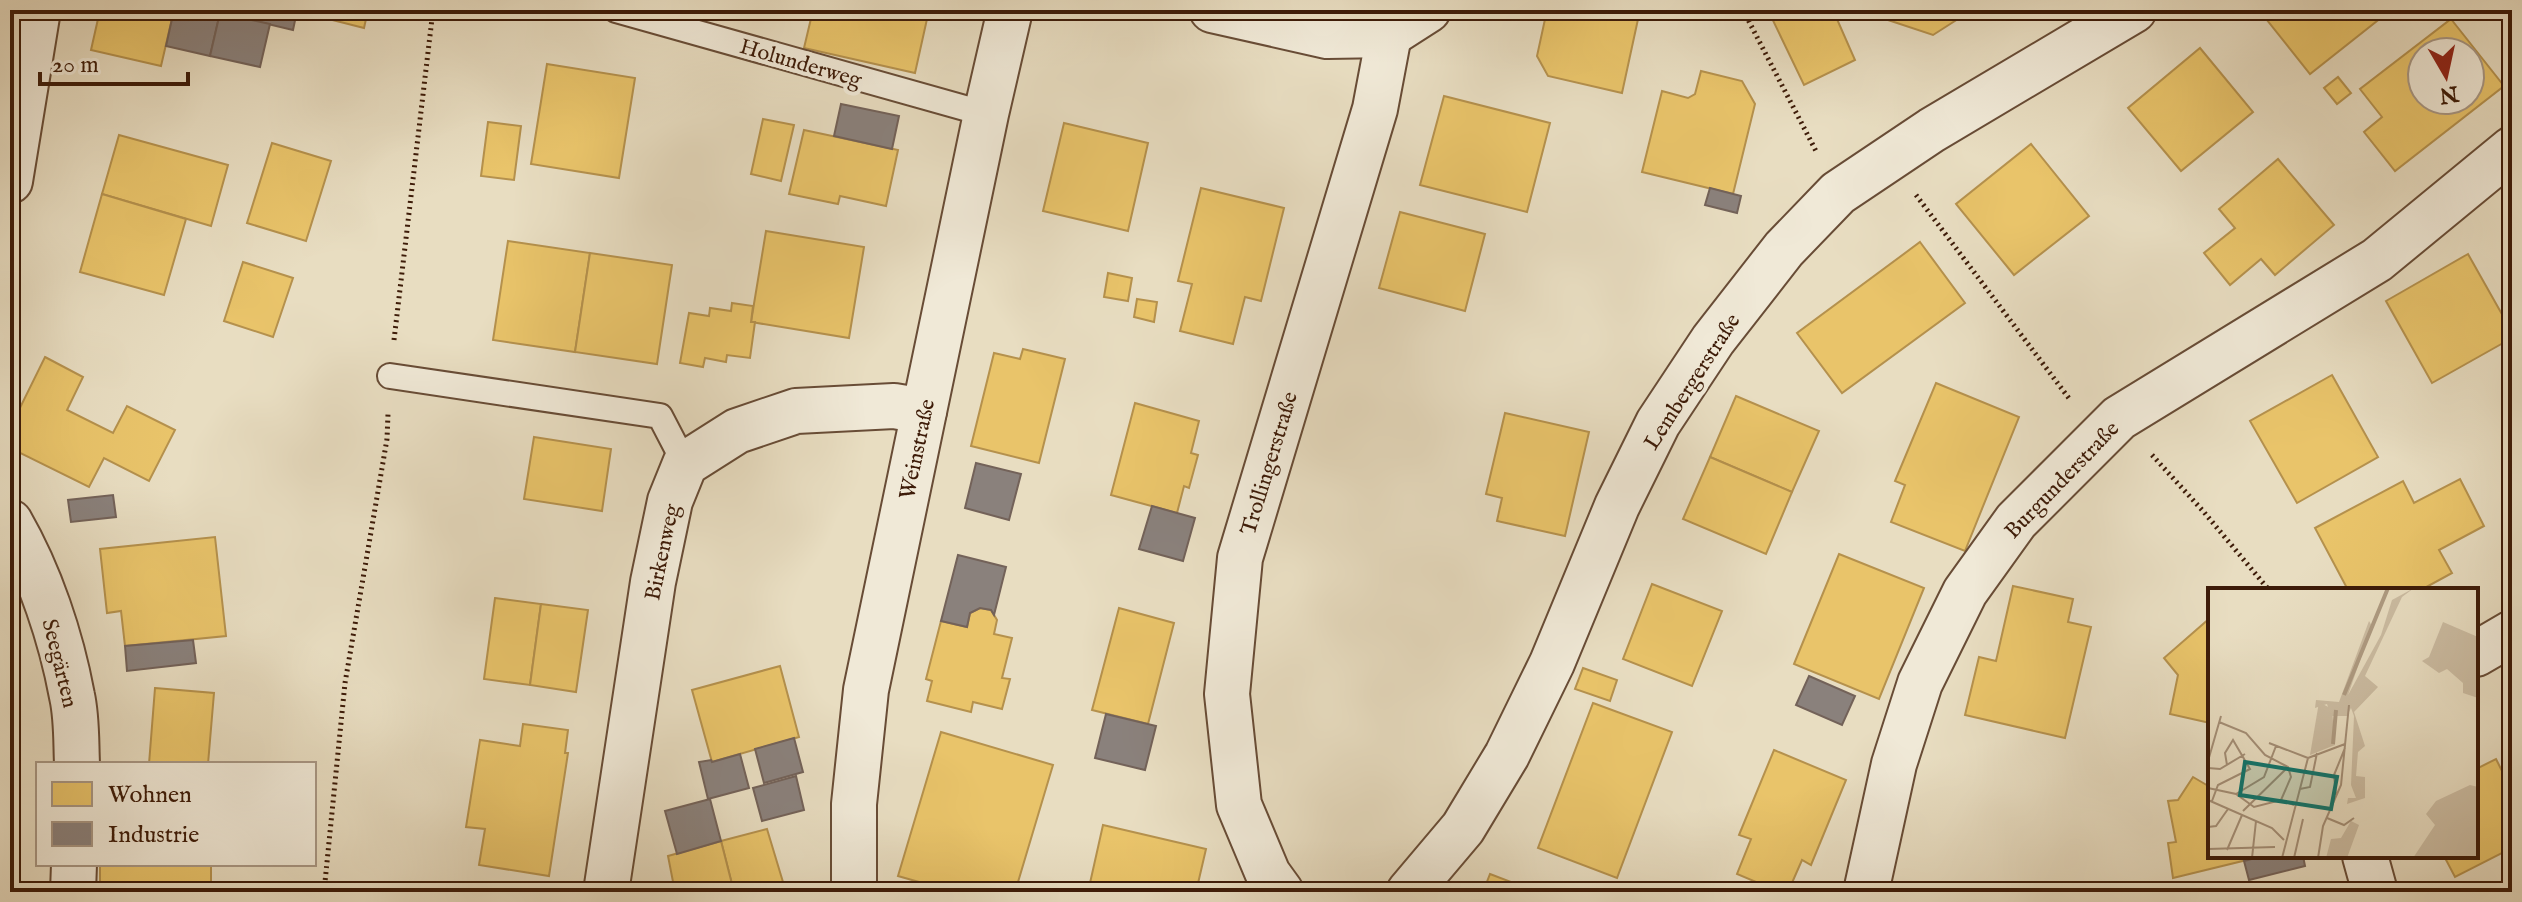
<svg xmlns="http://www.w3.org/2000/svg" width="2522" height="902" font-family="'IM FELL English',serif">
<rect width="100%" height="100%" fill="#e8ddc1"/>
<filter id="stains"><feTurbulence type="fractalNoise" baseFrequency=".0025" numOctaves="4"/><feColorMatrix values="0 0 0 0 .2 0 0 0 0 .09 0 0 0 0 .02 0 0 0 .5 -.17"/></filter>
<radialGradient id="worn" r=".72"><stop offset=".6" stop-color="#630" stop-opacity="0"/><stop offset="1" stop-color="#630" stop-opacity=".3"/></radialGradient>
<!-- homes -->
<g fill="#e9c46a" stroke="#b5914d" stroke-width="2" fill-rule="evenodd">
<polygon points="100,10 174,10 161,66 91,50"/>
<polygon points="293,10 368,10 364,28"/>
<polygon points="813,10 835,10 850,14 851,10 929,10 915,73 804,48"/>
<polygon points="1547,10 1640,10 1622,93 1548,76 1537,56"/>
<polygon points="1768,10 1833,10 1855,60 1804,85"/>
<polygon points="1889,10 1972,10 1933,35 1888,20"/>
<polygon points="2259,10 2377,10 2382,17 2310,74"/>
<path d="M2451,19L2504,86L2395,171L2364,132L2382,117L2360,89ZM2422,52H2470V100H2422Z"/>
<polygon points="2200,48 2253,112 2181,171 2128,108"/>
<polygon points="547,64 635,78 619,178 531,164"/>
<polygon points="1701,71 1742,81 1755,104 1733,194 1642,172 1662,91 1688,98 1695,94"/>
<polygon points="2338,77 2351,93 2337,104 2324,88"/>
<polygon points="1444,96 1550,123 1527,212 1420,185"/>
<polygon points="763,119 794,125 781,181 751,174"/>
<polygon points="488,122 521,126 514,180 481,176"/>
<polygon points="1064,123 1148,143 1128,231 1043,211"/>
<polygon points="804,130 898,150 886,206 840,196 838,204 789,194"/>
<polygon points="119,135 228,165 211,226 102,194"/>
<polygon points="272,143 331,161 306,241 247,223"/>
<polygon points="2031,144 2089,216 2014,275 1956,204"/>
<polygon points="2278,159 2334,225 2275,275 2261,259 2230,285 2204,253 2235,228 2219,209"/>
<polygon points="1201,188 1284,208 1261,301 1245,297 1233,344 1180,331 1192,284 1178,281"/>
<polygon points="102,194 186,219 164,295 80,272"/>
<polygon points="1400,212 1485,234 1465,311 1379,288"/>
<polygon points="766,231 864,247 849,338 751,322"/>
<polygon points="508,241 590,253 575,352 493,340"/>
<polygon points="1920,242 1965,303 1842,393 1797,333"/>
<polygon points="590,253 672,265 657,364 575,352"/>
<polygon points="2468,254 2512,332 2512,338 2432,383 2386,301"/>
<polygon points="243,262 293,278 273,337 224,321"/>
<polygon points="1108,273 1132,278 1128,301 1104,297"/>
<polygon points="1137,299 1157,302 1154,322 1134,317"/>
<polygon points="732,303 753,306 751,322 755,322 750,358 727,355 726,362 705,358 703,367 680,363 689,313 709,316 710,308 731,311"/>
<polygon points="1023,349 1065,359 1039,463 971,446 994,353 1020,359"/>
<polygon points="45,357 83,377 67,410 113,433 127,406 175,430 149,481 104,458 89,487 10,448 10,428"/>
<polygon points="2332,375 2378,457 2297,503 2250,421"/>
<polygon points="1936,383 2019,417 1965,551 1891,522 1905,485 1895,481"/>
<polygon points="1736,396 1819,431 1792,492 1710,457"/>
<polygon points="1135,403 1199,421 1191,453 1198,455 1189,488 1184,486 1177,513 1111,495"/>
<polygon points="1505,413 1589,432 1565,536 1497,521 1502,498 1486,494"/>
<polygon points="534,437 611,449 602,511 524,499"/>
<polygon points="1710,457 1792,492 1766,554 1683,519"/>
<polygon points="2460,479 2484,526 2439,550 2452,573 2421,590 2348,590 2315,528 2403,481 2414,503"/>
<polygon points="215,537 226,636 125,646 121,611 107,613 100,549"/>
<polygon points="1839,554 1924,588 1879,699 1794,664"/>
<polygon points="1652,584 1722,611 1692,686 1623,659"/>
<polygon points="2013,586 2073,599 2068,622 2091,627 2065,738 1965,715 1979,657 1996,661"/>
<polygon points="495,598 541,604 530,685 484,679"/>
<polygon points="541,604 588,610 576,692 530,685"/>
<polygon points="980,608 991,610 997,620 994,634 1012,638 1002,678 1010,679 1002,709 973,702 971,712 927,701 932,681 926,679 941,621 967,627 970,613"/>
<polygon points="1119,608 1174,623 1148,724 1092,710"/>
<polygon points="2210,618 2210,723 2170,714 2178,675 2164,658"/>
<polygon points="780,666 799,737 712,762 692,690"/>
<polygon points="1583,668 1617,680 1610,701 1575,689"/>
<polygon points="155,688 214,693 208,764 149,764"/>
<polygon points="1593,703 1672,732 1617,878 1538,848"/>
<polygon points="523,724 568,730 565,753 568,753 549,876 479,865 485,829 466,827 480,740 520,746"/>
<polygon points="941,732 1053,765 1015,892 954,892 898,876"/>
<polygon points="1774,750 1846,780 1811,865 1802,860 1788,892 1780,892 1737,874 1751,839 1739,835"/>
<polygon points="2496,759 2512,791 2512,848 2455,877 2444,856 2476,856 2476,769"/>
<polygon points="2193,777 2210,787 2210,856 2254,856 2255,858 2173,878 2168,843 2176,842 2168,801 2178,800"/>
<polygon points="1103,825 1206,849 1196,892 1088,892"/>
<polygon points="767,829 786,892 734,892 721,841"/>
<polygon points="721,841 734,892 675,892 668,856"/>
<rect x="100" y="864" width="111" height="28"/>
<polygon points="1490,874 1537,892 1483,892"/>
</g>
<!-- industry -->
<g fill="#8a817c" stroke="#736259" stroke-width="2">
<polygon points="174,10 206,10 220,13 210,56 166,46"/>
<polygon points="221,10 239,10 238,17 220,13"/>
<polygon points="239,10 293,10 297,11 293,30 238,17"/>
<polygon points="220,13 270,24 260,67 210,56"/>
<polygon points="841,104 899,116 892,149 834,136"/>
<polygon points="1710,188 1741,196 1737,213 1705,205"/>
<polygon points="976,463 1021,474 1009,520 965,508"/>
<polygon points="113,495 116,517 71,522 68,500"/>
<polygon points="1152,506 1195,518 1183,561 1139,549"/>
<polygon points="958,555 1006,567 994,615 991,610 980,608 970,613 967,627 941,621"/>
<polygon points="193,640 196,663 127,671 125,646"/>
<polygon points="1809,676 1855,696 1842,725 1796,705"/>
<polygon points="1106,714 1156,726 1145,770 1095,758"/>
<polygon points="794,738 803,772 764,783 755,749"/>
<polygon points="740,754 749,788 708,799 699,762 711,760 712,762"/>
<polygon points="796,776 804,810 762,821 753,788"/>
<polygon points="710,799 721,841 677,854 665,811"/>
<polygon points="2254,856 2303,856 2305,866 2249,880 2244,861 2255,858"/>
</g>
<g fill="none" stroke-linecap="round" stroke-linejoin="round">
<defs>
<g id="lane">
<polyline points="616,10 986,114"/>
<polyline points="390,376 660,416 685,464"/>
</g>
<g id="street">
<polyline points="1212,10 1327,36 1389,35 1428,10"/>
<polyline points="10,181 38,10"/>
<path d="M10,522C40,574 61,637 72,696C77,718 76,742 77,764"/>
<polyline points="2476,654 2512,633"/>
<polyline points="2365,856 2375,892"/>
<polyline points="73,892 74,864"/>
<polyline points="606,892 653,582 670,501 685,464 737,431 796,411 894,406 924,411"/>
<polyline points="854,892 854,804 866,690 986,114 1010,10"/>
<polyline points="1281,892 1268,874 1239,805 1227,694 1240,558 1375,109 1389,35"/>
<polyline points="1409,892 1463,828 1507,755 1552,663 1617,506 1658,423 1713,340 1784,249 1838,193 1932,130 2134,10"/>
<polyline points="1866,892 1894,764 1920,683 1965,592 2016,521 2119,418 2377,260 2512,149"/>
</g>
</defs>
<!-- lane casing -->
<use href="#lane" stroke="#684c36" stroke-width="28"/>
<!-- street casing -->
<use href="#street" stroke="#684c36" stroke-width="48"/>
<!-- path -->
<g stroke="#3d1b08" stroke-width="5" stroke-dasharray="2 4" stroke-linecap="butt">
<polyline points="1743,10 1817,153"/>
<polyline points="1916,195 2071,401"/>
<polyline points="394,340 433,10"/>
<polyline points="2152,455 2203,511 2269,590"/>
<polyline points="324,892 345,683 387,439 388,414"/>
</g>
<!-- lane -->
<use href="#lane" stroke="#f0e9d7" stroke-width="24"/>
<!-- street -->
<use href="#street" stroke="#f0e9d7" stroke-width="44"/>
</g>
<g text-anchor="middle" stroke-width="8" stroke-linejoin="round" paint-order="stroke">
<!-- street labels -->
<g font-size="22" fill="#3d1b08" stroke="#f0e9d7">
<text transform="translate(801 62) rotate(16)" y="8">Holunderweg</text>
<text transform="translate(1691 381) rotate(-57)" y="8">Lembergerstraße</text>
<text transform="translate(916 449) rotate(-78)" y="8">Weinstraße</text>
<text transform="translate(1268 463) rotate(-73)" y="8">Trollingerstraße</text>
<text transform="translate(2061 479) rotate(-46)" y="8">Burgunderstraße</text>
<text transform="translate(661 552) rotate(-78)" y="8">Birkenweg</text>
<text transform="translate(61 663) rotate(76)" y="8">Seegärten</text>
</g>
</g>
<!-- overview -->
<g transform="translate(2208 588)">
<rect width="270" height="270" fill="#e8ddc1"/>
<path d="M206,0L194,9L157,88L170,99L146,124L157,158L150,164L148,188L157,189V210L139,216L140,210H148L143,197L146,128L143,120L139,128H123L119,116L107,120L108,112L131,114L161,33L164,38L140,107L173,47L184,12Z" fill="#cbbca2"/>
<path d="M235,34L270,49V110L255,105V95L239,81L231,85L214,73L221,69ZM262,197L270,199V270H205L227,237L218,226L228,213ZM143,233L151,237L139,270H118L123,251L133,250Z" fill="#cbbca2"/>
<path d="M111,114L124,121L127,157L102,167Z" fill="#cbbca2"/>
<path fill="none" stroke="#ae9b82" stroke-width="4" d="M136,107L180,0M125,156L128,122"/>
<path fill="none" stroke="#a48f77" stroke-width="2" d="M11,134L38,145L57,167L80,179L83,189L73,212M61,155L100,170M100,170L137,156M0,173L13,128M0,180L12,181L37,166M0,200L28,206L46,219L73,212L86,217M92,201L102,199L109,165M28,206L56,189L68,158M128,207L126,187L137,160M0,212L64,240L76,252M4,213L10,197L42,181L25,152L17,165L19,177M35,223L80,179M119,230L136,237L146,230M0,239L8,238L20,221M0,261L67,259M19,262L34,227M44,270L48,233M74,270L100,170M86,270L95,231M110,270L115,238L133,197L141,117"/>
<path fill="#0f766e" fill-opacity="0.15" stroke="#0f766e" stroke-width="4" d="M37,174L129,189L123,221L32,207Z"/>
<rect width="270" height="270" fill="none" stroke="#3d1b08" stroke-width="4"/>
</g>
<!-- margin -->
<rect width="2522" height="902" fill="none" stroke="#e8ddc1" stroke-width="40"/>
<rect x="12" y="12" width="2498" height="878" fill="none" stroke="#3d1b08" stroke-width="4"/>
<rect x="20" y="20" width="2482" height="862" fill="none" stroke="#3d1b08" stroke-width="2"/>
<!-- legend -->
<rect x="36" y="762" width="280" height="104" fill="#f0e9d7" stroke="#a89784" stroke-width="2"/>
<rect x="52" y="782" width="40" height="24" fill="#e9c46a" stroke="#a89784" stroke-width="2"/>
<text x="108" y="802" font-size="24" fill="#3d1b08">Wohnen</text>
<rect x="52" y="822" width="40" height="24" fill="#8a817c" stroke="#a89784" stroke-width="2"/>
<text x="108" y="842" font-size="24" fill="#3d1b08">Industrie</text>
<!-- north arrow -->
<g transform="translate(2446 76) rotate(171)"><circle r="38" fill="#f0e9d7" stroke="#a89784" stroke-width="2"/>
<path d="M0-6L14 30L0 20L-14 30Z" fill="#8f2418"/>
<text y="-12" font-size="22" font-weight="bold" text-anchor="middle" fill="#3d1b08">N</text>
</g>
<!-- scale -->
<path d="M40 72v12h148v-12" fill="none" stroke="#3d1b08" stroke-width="4"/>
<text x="52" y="72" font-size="24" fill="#3d1b08" stroke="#f0e9d7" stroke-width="6" paint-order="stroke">20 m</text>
<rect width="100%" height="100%" filter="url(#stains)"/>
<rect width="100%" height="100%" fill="url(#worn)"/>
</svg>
